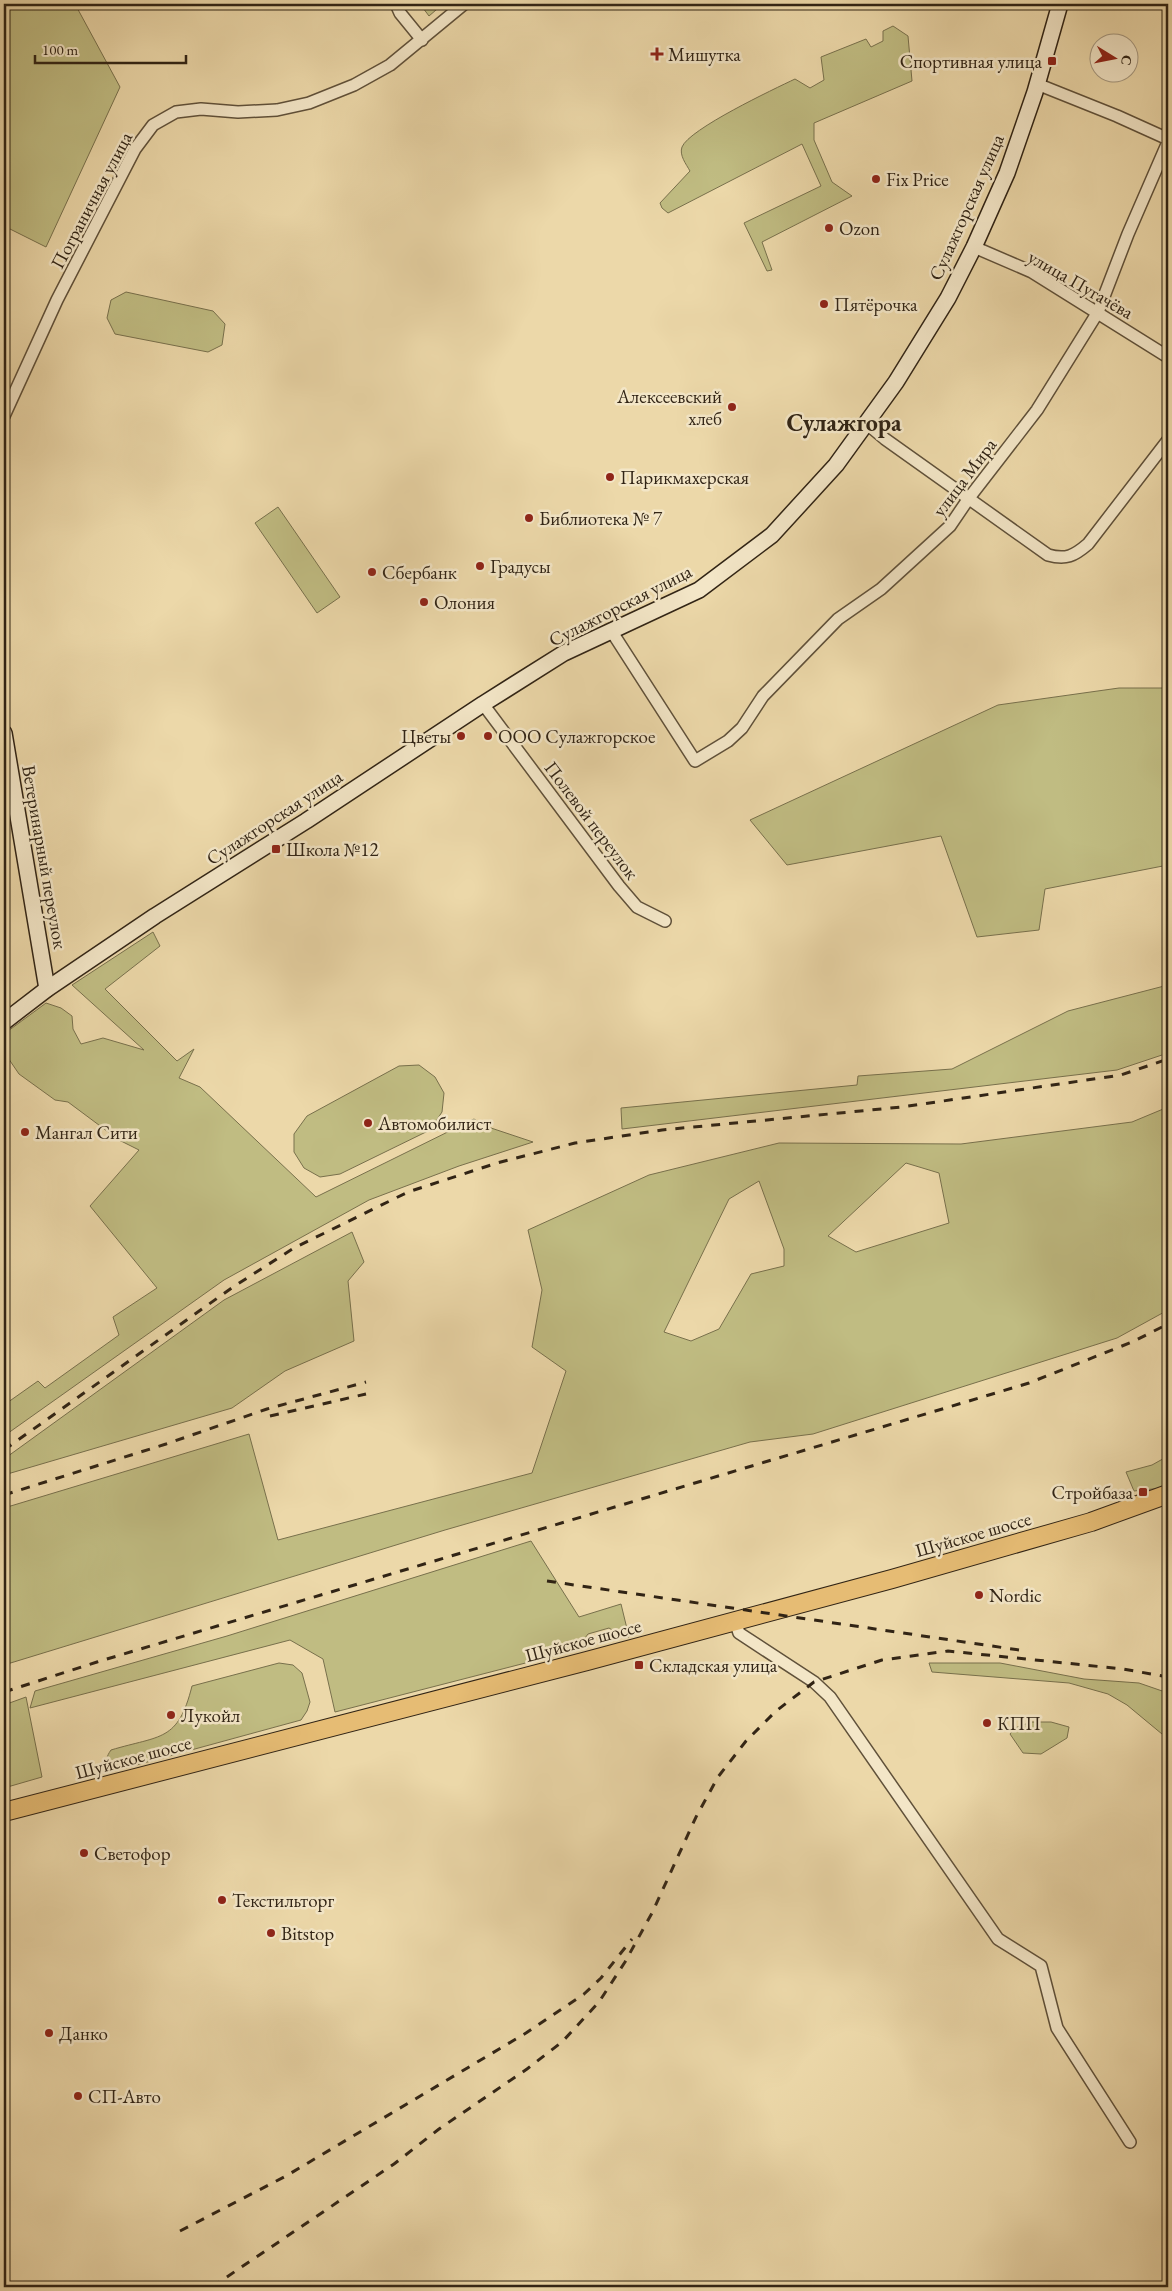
<svg xmlns="http://www.w3.org/2000/svg" width="1172" height="2291" font-family="'EB Garamond',serif">
<rect width="100%" height="100%" fill="#ecd8a9"/>
<filter id="stains"><feTurbulence type="fractalNoise" baseFrequency=".004" numOctaves="4"/><feColorMatrix values="0 0 0 0 .2 0 0 0 0 .09 0 0 0 0 .02 0 0 0 .5 -.17"/></filter>
<radialGradient id="worn" r=".72"><stop offset=".6" stop-color="#630" stop-opacity="0"/><stop offset="1" stop-color="#630" stop-opacity=".3"/></radialGradient>
<!-- green -->
<g fill="#c0bc82" stroke="#78704c" fill-rule="evenodd">
<polygon points="4,4 75,4 120,87 46,247 4,226"/>
<polygon points="420,4 443,4 429,16"/>
<path d="M893,26L908,36L912,81L814,123V140L832,182L852,196L762,242L772,270L767,271L744,223L821,186L802,144L668,213L662,208L660,203L690,171C686,164 679,155 682,147C689,129 774,89 795,79L810,88L824,80L821,57L866,39L871,47L883,41V31Z"/>
<polygon points="126,292 213,311 225,324 222,345 208,352 115,334 107,318 111,300"/>
<polygon points="278,507 340,597 317,613 255,523"/>
<polygon points="1119,688 1168,688 1168,865 1045,889 1039,930 977,937 941,836 787,865 750,820 998,705"/>
<polygon points="153,932 160,946 105,989 177,1061 194,1049 179,1078 200,1087 316,1197 474,1119 485,1126 533,1142 459,1166 369,1200 224,1280 4,1436 4,1405 38,1381 45,1388 119,1335 113,1317 157,1288 90,1206 139,1150 119,1140 68,1102 55,1100 19,1074 4,1052 4,1034 46,1003 61,1008 72,1016 73,1029 81,1044 103,1038 144,1050 72,985"/>
<polygon points="1168,985 1168,1053 1117,1070 622,1129 621,1108 857,1085 858,1076 952,1069 1068,1011"/>
<polygon points="419,1065 435,1077 444,1093 442,1112 430,1130 340,1174 320,1177 304,1168 294,1152 294,1134 307,1116 399,1066"/>
<path d="M1168,1107V1310L1117,1338L813,1434L750,1442L445,1530L4,1665V1508L249,1434L278,1540L532,1473L566,1371L532,1347L542,1290L528,1230L649,1175L779,1143L961,1144L1132,1122ZM906,1163L939,1173L949,1223L856,1252L828,1236ZM759,1181L784,1249V1266L751,1274L719,1329L691,1341L664,1332L729,1199Z"/>
<polygon points="352,1232 364,1262 348,1281 354,1341 285,1371 232,1408 4,1475 4,1459 224,1300"/>
<polygon points="1168,1456 1168,1485 1162,1488 1134,1491 1126,1472 1152,1465"/>
<polygon points="531,1541 579,1617 621,1604 629,1637 625,1638 609,1628 588,1634 576,1650 335,1712 323,1659 290,1640 30,1708 35,1691 227,1636"/>
<path d="M279,1663L293,1665L302,1673L310,1702L307,1711L301,1720L118,1770L109,1768C106,1760 106,1757 111,1750C161,1735 178,1742 192,1686Z"/>
<polygon points="929,1663 1000,1663 1084,1679 1139,1683 1168,1693 1168,1739 1127,1705 1108,1694 1069,1683 932,1672"/>
<polygon points="26,1697 42,1777 4,1788 4,1705"/>
<polygon points="1031,1722 1051,1722 1069,1727 1067,1738 1041,1754 1023,1753 1010,1734 1015,1728"/>
</g>
<g fill="none" stroke-linecap="round" stroke-linejoin="round">
<defs>
<g id="minor">
<polyline points="396,4 400,13 422,40"/>
<polyline points="1037,84 1117,116 1168,139"/>
<polyline points="974,247 1032,272 1168,357"/>
<polyline points="4,416 57,300 135,149 153,125 176,112 201,109 238,112 277,110 309,103 354,85 390,65 464,4"/>
<path d="M866,423L885,439L1048,555C1066,560 1074,556 1088,544L1168,440"/>
<polyline points="612,632 695,761 728,741 742,728 763,696 838,619 881,589 950,526 969,498 1037,410 1098,312 1128,234 1168,142"/>
<polyline points="483,704 619,886 637,907 665,921"/>
<polyline points="735,1621 739,1633 814,1682 830,1697 998,1939 1041,1966 1057,2028 1130,2142"/>
</g>
<g id="secondary">
<polyline points="4,733 47,989"/>
<polyline points="4,1022 47,989 155,916 306,821 483,704 564,653 699,590 772,535 836,465 896,382 948,298 974,247 1007,173 1035,92 1060,4"/>
</g>
<polyline id="primary" points="4,1812 587,1661 892,1579 1091,1522 1168,1494"/>
</defs>
<!-- minor casing -->
<use href="#minor" stroke="#60513a" stroke-width="14"/>
<!-- secondary casing -->
<use href="#secondary" stroke="#312415" stroke-width="18"/>
<!-- primary casing -->
<use href="#primary" stroke="#312415" stroke-width="20"/>
<!-- minor -->
<use href="#minor" stroke="#f3e6c7" stroke-width="11"/>
<!-- secondary -->
<use href="#secondary" stroke="#f3e6c7" stroke-width="15"/>
<!-- primary -->
<use href="#primary" stroke="#e6bc74" stroke-width="18"/>
<!-- rail -->
<g stroke="#312415" stroke-width="3" stroke-dasharray="9 9" stroke-linecap="butt">
<polyline points="270,1416 366,1394"/>
<polyline points="4,1450 233,1287 294,1248 408,1192 497,1163 575,1143 662,1130 902,1107 1121,1075 1168,1059"/>
<polyline points="4,1495 166,1444 267,1409 366,1382"/>
<polyline points="547,1581 1026,1651"/>
<polyline points="4,1692 97,1662 1029,1383 1132,1342 1168,1324"/>
<polyline points="180,2231 286,2176 526,2033 584,1994 601,1978 632,1939"/>
<polyline points="212,2287 394,2164 439,2129 527,2069 562,2042 599,2002 625,1962 652,1913 696,1817 718,1777 746,1741 776,1711 814,1682 882,1660 948,1651 1123,1669 1168,1677"/>
</g>
</g>
<!-- markers -->
<g fill="#8f2418" stroke="#f3e6c7" stroke-width="2">
<path d="M654.5 46.5h5v5h5v5h-5v5h-5v-5h-5v-5h5z"/>
<rect x="1047" y="56" width="10" height="10" rx="2.5"/>
<circle cx="876" cy="179" r="5"/>
<circle cx="829" cy="228" r="5"/>
<circle cx="824" cy="304" r="5"/>
<circle cx="732" cy="407" r="5"/>
<circle cx="610" cy="477" r="5"/>
<circle cx="529" cy="518" r="5"/>
<circle cx="480" cy="566" r="5"/>
<circle cx="372" cy="572" r="5"/>
<circle cx="424" cy="602" r="5"/>
<circle cx="461" cy="736" r="5"/>
<circle cx="488" cy="736" r="5"/>
<rect x="271" y="844" width="10" height="10" rx="2.5"/>
<circle cx="368" cy="1123" r="5"/>
<circle cx="25" cy="1132" r="5"/>
<rect x="1138" y="1487" width="10" height="10" rx="2.5"/>
<circle cx="979" cy="1595" r="5"/>
<rect x="634" y="1660" width="10" height="10" rx="2.5"/>
<circle cx="171" cy="1715" r="5"/>
<circle cx="987" cy="1723" r="5"/>
<circle cx="84" cy="1853" r="5"/>
<circle cx="222" cy="1900" r="5"/>
<circle cx="271" cy="1933" r="5"/>
<circle cx="49" cy="2033" r="5"/>
<circle cx="78" cy="2096" r="5"/>
</g>
<g text-anchor="middle" stroke-width="5" stroke-linejoin="round" paint-order="stroke">
<!-- poi labels -->
<g font-size="19" fill="#312415" stroke="#f3e6c7" text-anchor="start">
<text x="668" y="61">Мишутка</text>
<text x="1042" y="68" text-anchor="end">Спортивная улица</text>
<text x="886" y="186">Fix Price</text>
<text x="839" y="235">Ozon</text>
<text x="834" y="311">Пятёрочка</text>
<text x="722" y="403" text-anchor="end">Алексеевский<tspan x="722" dy="22">хлеб</tspan></text>
<text x="620" y="484">Парикмахерская</text>
<text x="539" y="525">Библиотека № 7</text>
<text x="490" y="573">Градусы</text>
<text x="382" y="579">Сбербанк</text>
<text x="434" y="609">Олония</text>
<text x="451" y="743" text-anchor="end">Цветы</text>
<text x="498" y="743">ООО Сулажгорское</text>
<text x="286" y="856">Школа №12</text>
<text x="378" y="1130">Автомобилист</text>
<text x="35" y="1139">Мангал Сити</text>
<text x="1133" y="1499" text-anchor="end">Стройбаза</text>
<text x="989" y="1602">Nordic</text>
<text x="649" y="1672">Складская улица</text>
<text x="181" y="1722">Лукойл</text>
<text x="997" y="1730">КПП</text>
<text x="94" y="1860">Светофор</text>
<text x="232" y="1907">Текстильторг</text>
<text x="281" y="1940">Bitstop</text>
<text x="59" y="2040">Данко</text>
<text x="88" y="2103">СП-Авто</text>
</g>
<!-- street labels -->
<g font-size="19" fill="#312415" stroke="#f3e6c7">
<text transform="translate(91 200) rotate(-62)" y="7">Пограничная улица</text>
<text transform="translate(966 207) rotate(-66)" y="7">Сулажгорская улица</text>
<text transform="translate(1081 284) rotate(30)" y="7">улица Пугачёва</text>
<text transform="translate(964 477) rotate(-53)" y="7">улица Мира</text>
<text transform="translate(620 605) rotate(-27)" y="7">Сулажгорская улица</text>
<text transform="translate(274 817) rotate(-33)" y="7">Сулажгорская улица</text>
<text transform="translate(592 820) rotate(53)" y="7">Полевой переулок</text>
<text transform="translate(45 857) rotate(80)" y="7">Ветеринарный переулок</text>
<text transform="translate(973 1534) rotate(-16)" y="7">Шуйское шоссе</text>
<text transform="translate(583 1640) rotate(-15)" y="7">Шуйское шоссе</text>
<text transform="translate(133 1757) rotate(-15)" y="7">Шуйское шоссе</text>
</g>
<!-- district labels -->
<g font-size="24" font-weight="bold" fill="#312415" stroke="#f3e6c7">
<text x="844" y="431">Сулажгора</text>
</g>
</g>
<!-- margin -->
<rect width="1172" height="2291" fill="none" stroke="#ecd8a9" stroke-width="20"/>
<rect x="5" y="5" width="1162" height="2281" fill="none" stroke="#312415" stroke-width="2.5"/>
<rect x="10" y="10" width="1152" height="2271" fill="none" stroke="#312415"/>
<!-- north arrow -->
<g transform="translate(1114 58) rotate(100)"><circle r="24" fill="#f3e6c7" stroke="#a59880"/>
<path d="M0-4L9 19L0 12L-9 19Z" fill="#8f2418"/>
<text y="-8" font-size="14" font-weight="bold" text-anchor="middle" fill="#312415">С</text>
</g>
<!-- scale -->
<path d="M35 55v8h151v-8" fill="none" stroke="#312415" stroke-width="2.5"/>
<text x="42" y="55" font-size="15" fill="#312415" stroke="#f3e6c7" stroke-width="4" paint-order="stroke">100 m</text>
<rect width="100%" height="100%" filter="url(#stains)"/>
<rect width="100%" height="100%" fill="url(#worn)"/>
</svg>
